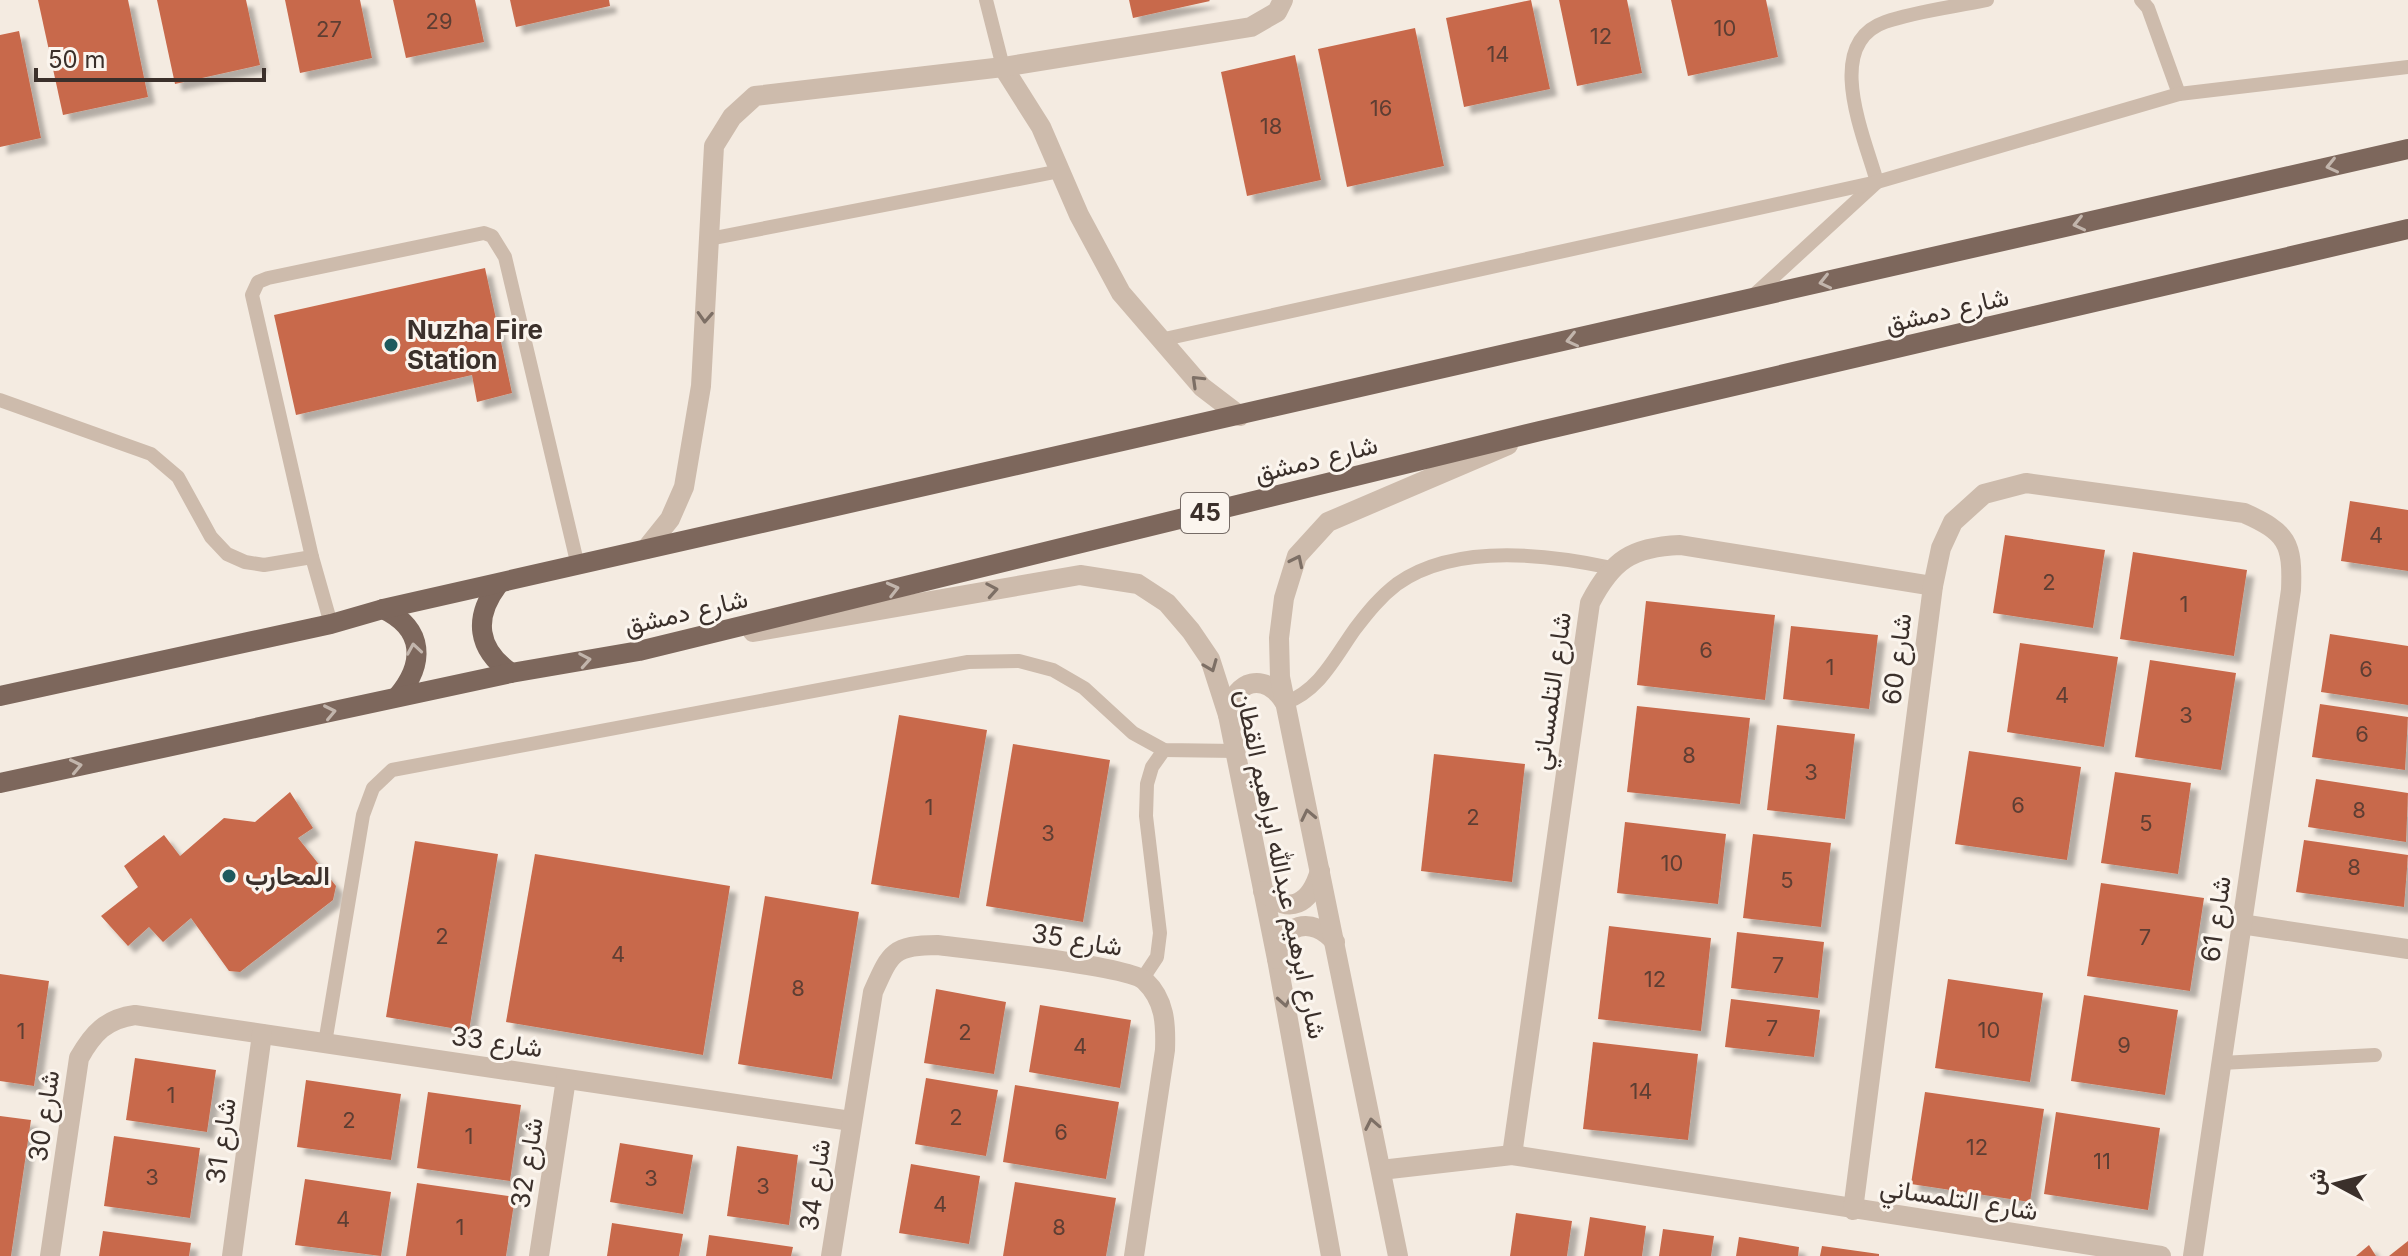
<svg xmlns="http://www.w3.org/2000/svg" width="2408" height="1256" font-family="Inter,Vazirmatn,sans-serif">
<defs>
<filter id="shadow"><feDropShadow dx="7" dy="7" stdDeviation="2" flood-color="#0004"/></filter>
</defs>
<rect width="100%" height="100%" fill="#f4ebe1"/>
<!-- building -->
<g fill="#c8694b" filter="url(#shadow)">
<polygon points="38,0 128,0 148,97 63,115"/>
<polygon points="157,0 246,0 260,65 175,84"/>
<polygon points="285,0 360,0 372,58 300,73"/>
<polygon points="393,0 475,0 484,42 406,58"/>
<polygon points="510,0 609,0 610,6 516,27"/>
<polygon points="1129,0 1209,0 1210,1 1133,18"/>
<polygon points="1531,0 1550,89 1464,107 1446,18"/>
<polygon points="1559,0 1627,0 1642,73 1577,86"/>
<polygon points="1671,0 1766,0 1778,57 1688,76"/>
<polygon points="1415,28 1444,166 1347,187 1318,49"/>
<polygon points="19,31 41,138 0,147 0,35"/>
<polygon points="1295,55 1321,180 1247,196 1221,72"/>
<polygon points="485,268 512,393 477,402 472,375 296,415 274,315"/>
<polygon points="2350,501 2408,510 2408,571 2341,561"/>
<polygon points="2005,535 2105,550 2093,628 1993,613"/>
<polygon points="2133,552 2247,570 2234,656 2120,639"/>
<polygon points="1646,601 1775,615 1765,700 1637,685"/>
<polygon points="1791,626 1878,635 1869,709 1783,699"/>
<polygon points="2330,634 2408,646 2408,705 2321,692"/>
<polygon points="2020,643 2118,657 2104,747 2007,732"/>
<polygon points="2150,660 2236,673 2221,770 2135,757"/>
<polygon points="2320,704 2408,717 2405,770 2312,757"/>
<polygon points="1637,706 1750,718 1740,804 1627,792"/>
<polygon points="899,715 987,730 959,898 871,884"/>
<polygon points="1777,725 1855,734 1845,819 1767,810"/>
<polygon points="1013,744 1110,760 1083,922 986,906"/>
<polygon points="1969,751 2081,767 2067,860 1955,844"/>
<polygon points="1434,754 1525,764 1512,882 1421,871"/>
<polygon points="2115,772 2191,783 2178,874 2101,863"/>
<polygon points="2316,779 2408,793 2406,842 2308,827"/>
<polygon points="290,792 313,828 298,838 336,886 333,900 240,972 229,971 191,918 163,942 149,927 128,946 101,916 138,887 124,866 164,835 180,856 224,818 255,822"/>
<polygon points="1625,822 1726,834 1718,904 1617,893"/>
<polygon points="1753,834 1831,843 1821,927 1743,918"/>
<polygon points="2304,840 2408,855 2404,907 2296,892"/>
<polygon points="415,841 498,854 469,1031 386,1017"/>
<polygon points="535,854 730,886 703,1055 506,1022"/>
<polygon points="2101,883 2204,898 2190,991 2087,976"/>
<polygon points="765,896 859,912 832,1079 738,1064"/>
<polygon points="1609,926 1711,938 1701,1031 1598,1019"/>
<polygon points="1737,932 1824,942 1818,998 1731,988"/>
<polygon points="0,974 49,981 34,1086 0,1081"/>
<polygon points="1948,979 2043,993 2030,1082 1935,1068"/>
<polygon points="936,989 1006,1002 994,1074 924,1063"/>
<polygon points="2084,995 2178,1010 2165,1095 2071,1081"/>
<polygon points="1731,999 1820,1010 1814,1057 1725,1047"/>
<polygon points="1040,1005 1131,1020 1120,1088 1029,1072"/>
<polygon points="1593,1042 1698,1054 1688,1140 1583,1129"/>
<polygon points="135,1058 216,1070 207,1132 126,1120"/>
<polygon points="926,1078 998,1090 986,1156 915,1144"/>
<polygon points="306,1080 401,1094 391,1160 297,1147"/>
<polygon points="1015,1085 1119,1102 1106,1179 1003,1162"/>
<polygon points="428,1092 521,1105 510,1181 417,1168"/>
<polygon points="1925,1092 2044,1109 2030,1202 1911,1184"/>
<polygon points="2056,1112 2160,1128 2148,1210 2044,1194"/>
<polygon points="0,1116 31,1120 11,1256 0,1256"/>
<polygon points="114,1136 200,1148 190,1218 104,1206"/>
<polygon points="620,1143 693,1155 683,1214 610,1202"/>
<polygon points="737,1146 798,1155 789,1225 727,1216"/>
<polygon points="911,1164 980,1176 969,1244 899,1233"/>
<polygon points="305,1179 391,1192 381,1256 295,1245"/>
<polygon points="1015,1182 1116,1198 1106,1256 1003,1256"/>
<polygon points="417,1183 515,1197 506,1256 406,1256"/>
<polygon points="1516,1213 1572,1221 1567,1256 1510,1256"/>
<polygon points="1590,1217 1646,1226 1642,1256 1584,1256"/>
<polygon points="612,1223 683,1234 679,1256 607,1256"/>
<polygon points="1663,1229 1714,1236 1711,1256 1659,1256"/>
<polygon points="103,1231 191,1243 189,1256 99,1256"/>
<polygon points="709,1235 793,1247 791,1256 706,1256"/>
<polygon points="1739,1237 1799,1247 1798,1256 1736,1256"/>
<polygon points="2408,1241 2408,1256 2389,1256"/>
<polygon points="2369,1245 2376,1256 2356,1256"/>
<polygon points="1822,1246 1879,1254 1879,1256 1820,1256"/>
</g>
<g fill="none" stroke-linecap="round" stroke-linejoin="round">
<!-- service -->
<g stroke="#cdbbac" stroke-width="14">
<polyline points="986,0 1003,67"/>
<polyline points="2141,0 2148,8 2179,94"/>
<polyline points="709,239 1060,171"/>
<path d="M1753,296L1877,182C1865,138 1822,44 1885,22C1917,11 1954,7 1987,0"/>
<polyline points="1160,340 1877,182 2179,94 2408,67"/>
<polyline points="0,400 151,454 178,477 211,537 227,554 245,562 264,565 312,557"/>
<polyline points="331,624 312,557 252,295 258,282 268,278 484,233 492,236 505,257 578,566"/>
<path d="M1285,703C1320,690 1335,657 1355,629C1368,612 1380,597 1397,584C1455,543 1547,554 1612,568"/>
<polyline points="1143,978 1157,957 1160,933 1146,816 1147,784 1152,767 1164,750"/>
<polyline points="325,1043 363,815 373,788 392,770 968,662 1019,661 1053,670 1084,688 1133,733 1164,750 1236,751"/>
<polyline points="2221,1063 2375,1055"/>
</g>
<!-- minor -->
<g stroke="#cdbbac" stroke-width="20">
<polyline points="1003,67 1041,127 1079,215 1121,293 1202,387 1240,416"/>
<polyline points="646,549 670,519 684,487 701,386 714,146 732,117 755,96 1003,67 1251,27 1277,12 1283,0"/>
<polyline points="2241,924 2408,949"/>
<path d="M1512,1155L1590,603C1612,560 1632,547 1680,545L1933,586"/>
<polyline points="1381,1170 1512,1155 2161,1256"/>
<path d="M1853,1210L1933,586L1941,548L1953,522L1984,494L2026,483L2244,513C2287,532 2293,543 2291,590L2193,1256"/>
<path d="M50,1256L79,1058C93,1033 106,1019 135,1015L851,1121"/>
<polyline points="232,1256 262,1034"/>
<polyline points="539,1256 566,1079"/>
<path d="M831,1256L873,992C890,954 892,945 937,945C969,949 1130,966 1145,981C1165,1000 1166,1024 1165,1050L1134,1256"/>
</g>
<!-- tertiary -->
<g stroke="#cdbbac" stroke-width="20">
<polyline points="753,632 1080,575 1138,584 1167,603 1191,631 1210,659 1228,715 1277,959 1331,1256"/>
<path d="M1228,715C1234,679 1266,671 1285,703"/>
<path d="M1263,891C1290,916 1310,904 1320,871"/>
<path d="M1277,959C1281,923 1312,915 1335,942"/>
<polyline points="1398,1256 1280,677 1279,638 1284,598 1297,556 1328,522 1508,445"/>
</g>
<!-- primary -->
<g stroke="#7d675c" stroke-width="20">
<path d="M498,585C473,618 477,649 511,673"/>
<path d="M383,609C425,629 425,664 397,697"/>
<polyline points="0,696 331,624 383,609 2408,149"/>
<polyline points="0,783 511,673 639,651 1540,431 2408,229"/>
</g>
</g>
<!-- one-way arrows -->
<defs><path id="oneway-chevron" d="M-2-3.5L2.5 0L-2 3.5" fill="none" stroke-width="1.6" stroke-linecap="round" stroke-linejoin="round" transform="scale(2)"/></defs>
<g stroke="#c2b5ac">
<use href="#oneway-chevron" transform="translate(2332 166) rotate(167)"/>
<use href="#oneway-chevron" transform="translate(2079 224) rotate(167)"/>
<use href="#oneway-chevron" transform="translate(1825 282) rotate(167)"/>
<use href="#oneway-chevron" transform="translate(1572 340) rotate(167)"/>
<use href="#oneway-chevron" transform="translate(893 589) rotate(-14)"/>
<use href="#oneway-chevron" transform="translate(414 649) rotate(-99)"/>
<use href="#oneway-chevron" transform="translate(585 660) rotate(-10)"/>
<use href="#oneway-chevron" transform="translate(330 712) rotate(-12)"/>
<use href="#oneway-chevron" transform="translate(76 766) rotate(-12)"/>
</g>
<g stroke="#7d6f65">
<use href="#oneway-chevron" transform="translate(705 317) rotate(93)"/>
<use href="#oneway-chevron" transform="translate(1197 381) rotate(-136)"/>
<use href="#oneway-chevron" transform="translate(1297 561) rotate(-64)"/>
<use href="#oneway-chevron" transform="translate(992 590) rotate(-10)"/>
<use href="#oneway-chevron" transform="translate(1211 666) rotate(68)"/>
<use href="#oneway-chevron" transform="translate(1308 815) rotate(-102)"/>
<use href="#oneway-chevron" transform="translate(1285 1001) rotate(80)"/>
<use href="#oneway-chevron" transform="translate(1372 1124) rotate(-101)"/>
</g>
<!-- markers -->
<g fill="#1f5a5e" stroke="#fbf5ee" stroke-width="3">
<circle cx="391" cy="345" r="8"/>
<circle cx="229" cy="876" r="8"/>
</g>
<g text-anchor="middle" stroke-width="6" stroke-linejoin="round" paint-order="stroke">
<!-- number labels -->
<g font-size="22" fill="#5e3e33">
<text x="439" y="29">29</text>
<text x="1725" y="36">10</text>
<text x="329" y="37">27</text>
<text x="1601" y="44">12</text>
<text x="1498" y="62">14</text>
<text x="1381" y="116">16</text>
<text x="1271" y="134">18</text>
<text x="2376" y="543">4</text>
<text x="2049" y="590">2</text>
<text x="2184" y="612">1</text>
<text x="1706" y="658">6</text>
<text x="1830" y="675">1</text>
<text x="2366" y="677">6</text>
<text x="2062" y="703">4</text>
<text x="2186" y="723">3</text>
<text x="2362" y="742">6</text>
<text x="1689" y="763">8</text>
<text x="1811" y="780">3</text>
<text x="2018" y="813">6</text>
<text x="929" y="815">1</text>
<text x="2359" y="818">8</text>
<text x="1473" y="825">2</text>
<text x="2146" y="831">5</text>
<text x="1048" y="841">3</text>
<text x="1672" y="871">10</text>
<text x="2354" y="875">8</text>
<text x="1787" y="888">5</text>
<text x="442" y="944">2</text>
<text x="2145" y="945">7</text>
<text x="618" y="962">4</text>
<text x="1778" y="973">7</text>
<text x="1655" y="987">12</text>
<text x="798" y="996">8</text>
<text x="1772" y="1036">7</text>
<text x="1989" y="1038">10</text>
<text x="21" y="1039">1</text>
<text x="965" y="1040">2</text>
<text x="2124" y="1053">9</text>
<text x="1080" y="1054">4</text>
<text x="1641" y="1099">14</text>
<text x="171" y="1103">1</text>
<text x="956" y="1125">2</text>
<text x="349" y="1128">2</text>
<text x="1061" y="1140">6</text>
<text x="469" y="1144">1</text>
<text x="1977" y="1155">12</text>
<text x="2102" y="1169">11</text>
<text x="152" y="1185">3</text>
<text x="651" y="1186">3</text>
<text x="763" y="1194">3</text>
<text x="940" y="1212">4</text>
<text x="343" y="1227">4</text>
<text x="460" y="1235">1</text>
<text x="1059" y="1235">8</text>
</g>
<!-- shield labels -->
<rect fill="#fbf5ee" stroke="#756b66" stroke-width="2" x="1181" y="493" width="48" height="40" rx="6"/>
<g font-size="24" font-weight="bold" fill="#3b302b">
<text x="1205" y="521">45</text>
</g>
<!-- street labels -->
<g font-size="26" fill="#3b302b" stroke="#fbf5ee">
<text transform="translate(1947 310) rotate(-13)" y="9">شارع دمشق</text>
<text transform="translate(1316 459) rotate(-14)" y="9">شارع دمشق</text>
<text transform="translate(686 612) rotate(-13)" y="9">شارع دمشق</text>
<text transform="translate(1897 659) rotate(-83)" y="9">شارع 60</text>
<text transform="translate(1551 691) rotate(-82)" y="9">شارع التلمساني</text>
<text transform="translate(1281 864) rotate(78)" y="9">شارع ابرهيم عبدالله ابراهيم القطان</text>
<text transform="translate(2216 919) rotate(-82)" y="9">شارع 61</text>
<text transform="translate(1077 940) rotate(9)" y="9">شارع 35</text>
<text transform="translate(497 1042) rotate(8)" y="9">شارع 33</text>
<text transform="translate(44 1116) rotate(-82)" y="9">شارع 30</text>
<text transform="translate(221 1141) rotate(-82)" y="9">شارع 31</text>
<text transform="translate(527 1163) rotate(-81)" y="9">شارع 32</text>
<text transform="translate(815 1185) rotate(-82)" y="9">شارع 34</text>
<text transform="translate(1959 1199) rotate(9)" y="9">شارع التلمساني</text>
</g>
<!-- poi labels -->
<g font-size="26" font-weight="bold" fill="#3b302b" stroke="#fbf5ee" text-anchor="start">
<text x="407" y="339">Nuzha Fire<tspan x="407" dy="30">Station</tspan></text>
<text x="245" y="885">المحارب</text>
</g>
</g>
<!-- north arrow -->
<g transform="translate(2336 1184) rotate(277)" stroke="#fbf5ee" stroke-width="6" paint-order="stroke">
<path d="M0-6L14 30L0 20L-14 30Z" fill="#3b302b"/>
<text y="-12" font-size="22" font-weight="bold" text-anchor="middle" fill="#3b302b">ش</text>
</g>
<!-- scale -->
<path d="M36 68v12h228v-12" fill="none" stroke="#3b302b" stroke-width="4"/>
<text x="48" y="68" font-size="24" fill="#3b302b" stroke="#fbf5ee" stroke-width="6" paint-order="stroke">50 m</text>
</svg>
